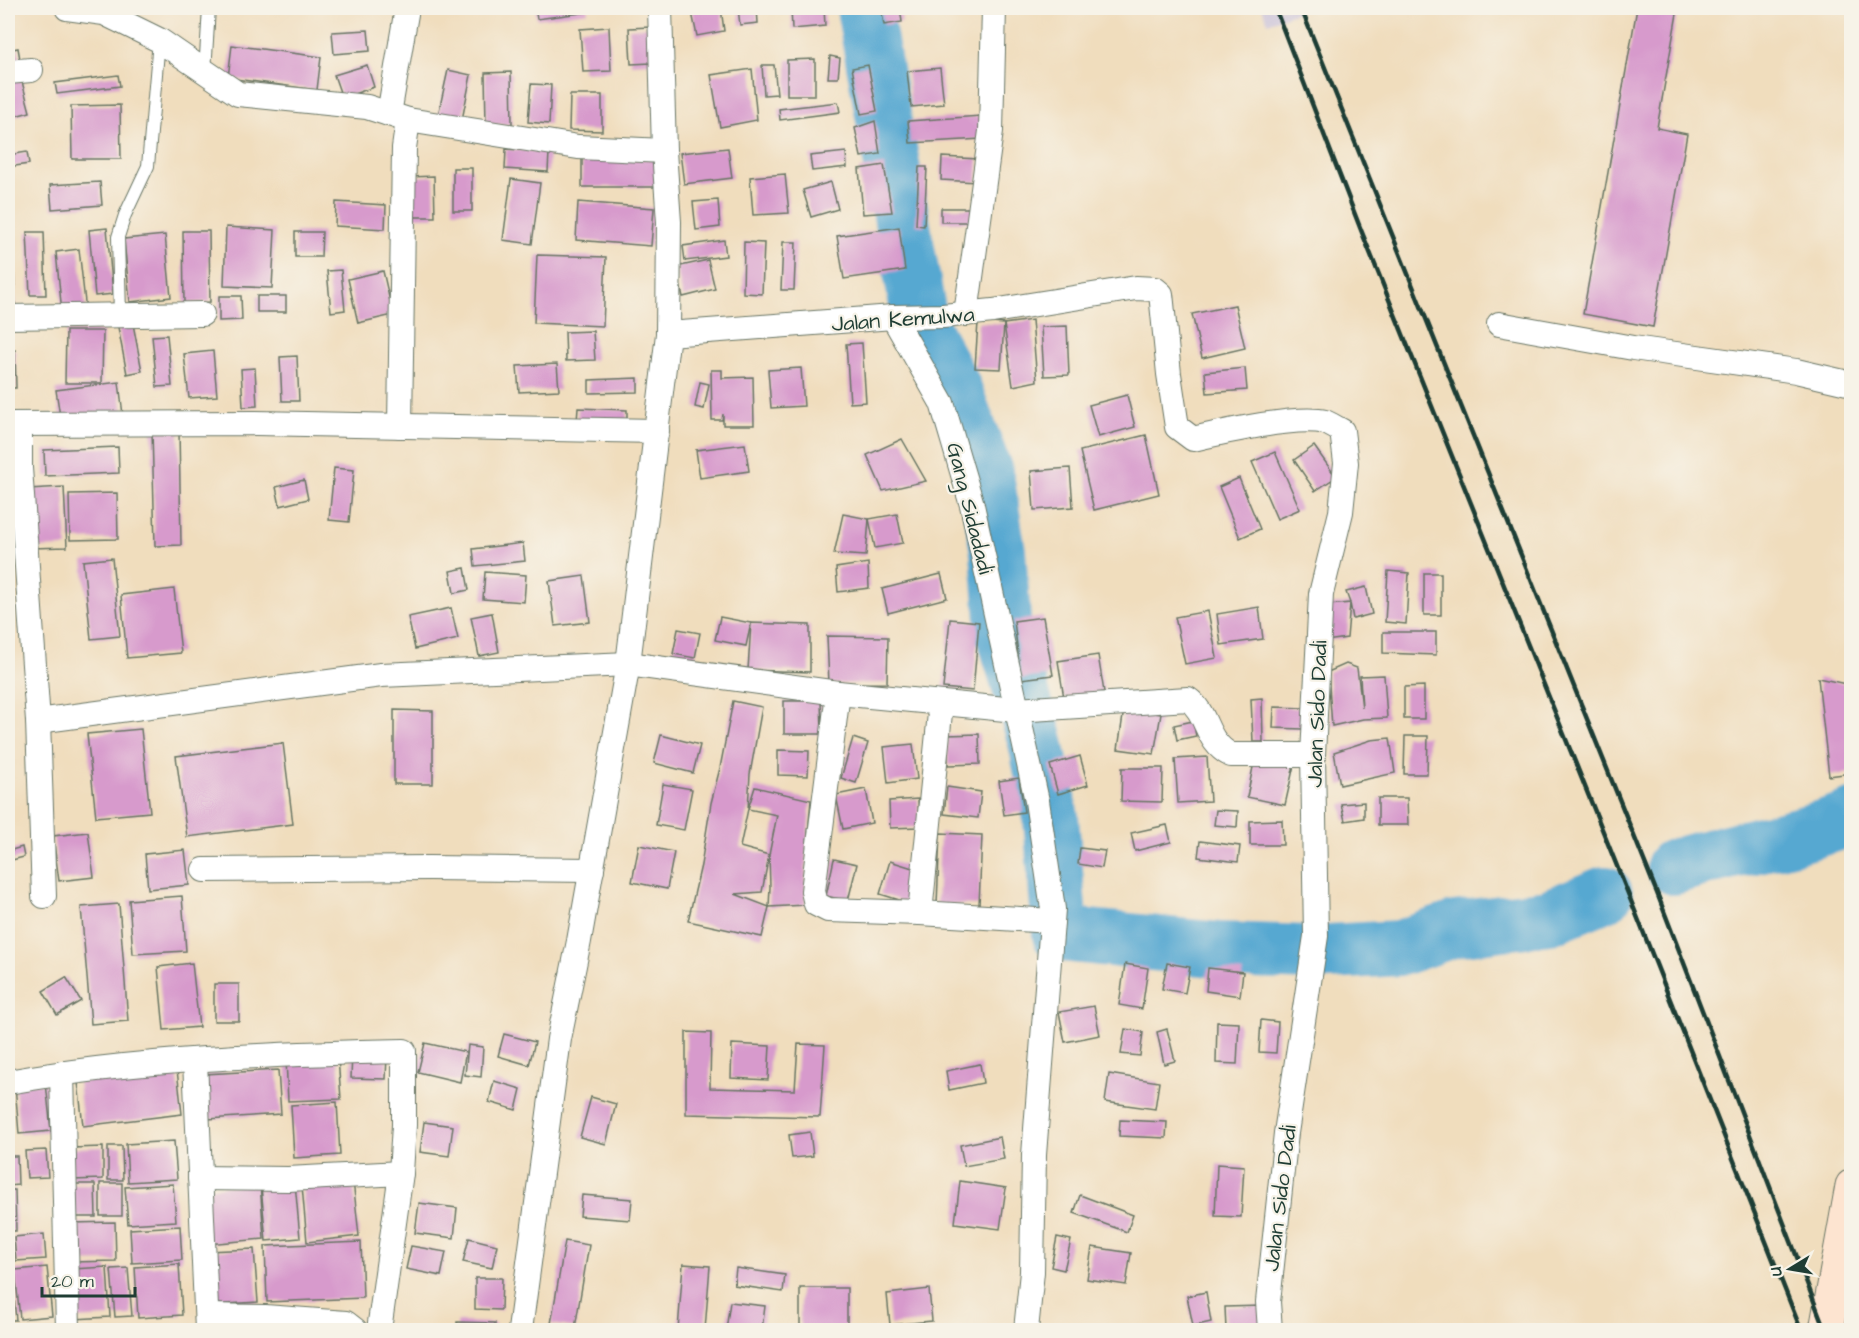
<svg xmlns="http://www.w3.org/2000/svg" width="1859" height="1338" font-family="'Architects Daughter',sans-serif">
<rect width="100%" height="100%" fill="#f7f3e8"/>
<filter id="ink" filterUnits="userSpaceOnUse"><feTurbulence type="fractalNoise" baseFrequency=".0167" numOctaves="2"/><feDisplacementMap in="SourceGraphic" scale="12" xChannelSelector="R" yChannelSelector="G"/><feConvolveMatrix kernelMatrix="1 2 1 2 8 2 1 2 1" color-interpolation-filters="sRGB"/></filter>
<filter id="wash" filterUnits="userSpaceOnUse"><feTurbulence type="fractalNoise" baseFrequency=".008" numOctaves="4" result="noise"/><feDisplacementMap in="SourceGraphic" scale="24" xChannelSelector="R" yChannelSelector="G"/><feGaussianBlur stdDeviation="1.35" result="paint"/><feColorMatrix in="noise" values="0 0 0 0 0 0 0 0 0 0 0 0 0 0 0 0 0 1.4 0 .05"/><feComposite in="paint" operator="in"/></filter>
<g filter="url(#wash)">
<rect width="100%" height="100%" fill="#f0ddbd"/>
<!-- railway -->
<polygon fill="#c8bfd8" points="1262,8 1308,8 1268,23"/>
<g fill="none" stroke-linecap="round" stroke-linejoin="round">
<!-- river -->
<g stroke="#56a8d1" stroke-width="56">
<polyline points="864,8 921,327 953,387 986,475 998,552 1004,633 1036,742 1051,818 1060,934 1221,950 1310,953 1400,948 1455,929 1549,917 1605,894"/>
<path d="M1674,867C1733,847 1795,841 1852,817"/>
</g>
</g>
<g id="blocks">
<!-- building -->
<g fill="#d79acc" fill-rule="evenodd">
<polygon points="535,8 587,8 588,12 537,19"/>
<polygon points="691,8 721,8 724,31 697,36"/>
<polygon points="738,8 757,8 758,23 740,25"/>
<polygon points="791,8 824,8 825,26 792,29"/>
<polygon points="881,8 900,8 902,22 884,25"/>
<polygon points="1637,8 1678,8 1657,128 1687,134 1653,327 1583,314"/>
<polygon points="609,27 611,71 583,72 580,29"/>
<polygon points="651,27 652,63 631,64 629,28"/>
<polygon points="368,30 370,51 334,54 332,32"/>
<polygon points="232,45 321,57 317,90 228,78"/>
<polygon points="18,48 20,59 8,61 8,50"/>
<polygon points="830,56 840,58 838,78 828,78"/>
<polygon points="815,59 815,95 787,95 787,60"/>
<polygon points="367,65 374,87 342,98 334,75"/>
<polygon points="762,65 774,65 777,94 764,95"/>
<polygon points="868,65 877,111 861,114 852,68"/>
<polygon points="940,68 944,104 911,107 907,71"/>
<polygon points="752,69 757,120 720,127 711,75"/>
<polygon points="448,70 471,75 461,125 437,120"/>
<polygon points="511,72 512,124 486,125 485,73"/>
<polygon points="20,74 30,112 8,118 8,77"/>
<polygon points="118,75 120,86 57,94 55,83"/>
<polygon points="531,84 551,85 549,124 528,122"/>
<polygon points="570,95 602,95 602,131 569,130"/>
<polygon points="838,102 840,112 780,120 779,109"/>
<polygon points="120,105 121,159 72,159 71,106"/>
<polygon points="981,116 982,139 910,143 908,121"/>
<polygon points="875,121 880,154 861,157 855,128"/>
<polygon points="728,148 732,178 684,184 680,153"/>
<polygon points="506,149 549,152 548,172 505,169"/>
<polygon points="27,152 29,164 8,167 8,155"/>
<polygon points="846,152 847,167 812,171 810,156"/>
<polygon points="942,157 978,159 977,182 941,180"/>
<polygon points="582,158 663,159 663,187 582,187"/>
<polygon points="884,165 892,212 863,214 859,169"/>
<polygon points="919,167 927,167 924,226 916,225"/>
<rect x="453" y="168" width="19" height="43"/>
<polygon points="785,174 789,213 753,215 750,177"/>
<polygon points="434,176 435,217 411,217 410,177"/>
<polygon points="511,179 540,183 532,244 503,240"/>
<polygon points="100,182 102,205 52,209 50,185"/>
<polygon points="831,182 838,209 811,217 803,190"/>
<polygon points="718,200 720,227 696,230 693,202"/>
<polygon points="336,202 386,205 385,229 335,226"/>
<polygon points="578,202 654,208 651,246 576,240"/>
<polygon points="941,208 973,208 972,222 941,222"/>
<polygon points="226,227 275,230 272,288 224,286"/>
<polygon points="899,227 905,270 844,279 837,236"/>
<polygon points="107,228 113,294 95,296 89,230"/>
<polygon points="183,231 209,231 210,302 184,303"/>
<polygon points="27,232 44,232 46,295 30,295"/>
<polygon points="295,232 322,232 321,257 295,257"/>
<polygon points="165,235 171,297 130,302 124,239"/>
<polygon points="724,240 726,256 685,261 683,246"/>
<polygon points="744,242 764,243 762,294 743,293"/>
<polygon points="783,242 796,242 794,290 781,290"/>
<polygon points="79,249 86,311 62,313 56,252"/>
<polygon points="537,255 606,257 603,326 534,323"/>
<polygon points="708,260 715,289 683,297 676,267"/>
<polygon points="8,261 14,261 15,305 8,305"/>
<polygon points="341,270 345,310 331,312 327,271"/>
<polygon points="383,271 393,315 358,323 348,279"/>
<polygon points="219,296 241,296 242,320 219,321"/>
<rect x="257" y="296" width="29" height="16"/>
<polygon points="1235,305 1245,348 1202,358 1192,314"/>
<polygon points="1032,320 1037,381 1013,386 1004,324"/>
<polygon points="978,322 1004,324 1001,369 975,368"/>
<polygon points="133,324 142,371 127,374 118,327"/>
<polygon points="1067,326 1069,375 1044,376 1041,327"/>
<polygon points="66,331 103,331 102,383 65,383"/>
<polygon points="593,331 595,360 566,361 565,332"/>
<polygon points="167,335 172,386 157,387 152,336"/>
<polygon points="862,343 866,402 850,403 846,344"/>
<polygon points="8,350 15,350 16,388 8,388"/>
<polygon points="213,351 217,396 189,398 184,354"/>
<polygon points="297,356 299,401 282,401 280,357"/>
<polygon points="557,364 559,390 519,392 517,366"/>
<polygon points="255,368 257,406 243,407 241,369"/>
<polygon points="801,368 804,406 771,408 768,370"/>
<polygon points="1245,368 1247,390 1207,393 1205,372"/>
<polygon points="711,370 722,370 722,378 753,377 754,425 723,425 723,414 722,420 712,420"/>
<polygon points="638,378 638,392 589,393 589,380"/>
<polygon points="119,382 123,415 61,423 56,390"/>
<polygon points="700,382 709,384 704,409 695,407"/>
<polygon points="1127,395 1135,427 1098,437 1089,405"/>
<polygon points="578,408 627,410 627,423 577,421"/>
<polygon points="179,430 181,545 155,546 152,431"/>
<polygon points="1146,435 1159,494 1094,510 1080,451"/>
<polygon points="902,439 926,481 883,491 867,455"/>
<polygon points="745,444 749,471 700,478 696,450"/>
<polygon points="1314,446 1336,477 1315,491 1294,460"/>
<polygon points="118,447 119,473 45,476 44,450"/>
<polygon points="1275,452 1300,509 1277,519 1252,462"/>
<polygon points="334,468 354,470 349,522 329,520"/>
<polygon points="1070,468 1073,507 1034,510 1031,471"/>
<polygon points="1239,478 1260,529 1240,538 1219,487"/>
<polygon points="304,480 308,499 280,506 276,487"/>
<polygon points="64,487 67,547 31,548 28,489"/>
<polygon points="117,493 118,539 70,540 69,494"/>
<polygon points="843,514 869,519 866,556 834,554"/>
<polygon points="897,514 903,543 875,548 869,519"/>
<polygon points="523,543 525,561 475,566 473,549"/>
<polygon points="112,558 120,636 91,639 83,561"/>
<polygon points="868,563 869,588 838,592 836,568"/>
<polygon points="465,568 469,590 454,593 450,571"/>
<polygon points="1388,571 1409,573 1406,624 1385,622"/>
<polygon points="485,572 526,575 524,602 483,599"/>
<rect x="1424" y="573" width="17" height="42"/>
<polygon points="941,574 947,598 888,613 882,589"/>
<polygon points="584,576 590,622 555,626 549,581"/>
<polygon points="1366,587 1372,614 1353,619 1350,603 1347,638 1326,641 1328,605 1350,603 1346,592"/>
<polygon points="174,589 181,653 127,658 121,595"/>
<polygon points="1259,607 1263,639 1221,645 1217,614"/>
<polygon points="451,608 458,639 415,649 408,617"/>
<polygon points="1208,611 1217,658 1185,664 1175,617"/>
<polygon points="492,613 499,652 479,656 471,617"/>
<polygon points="720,617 751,623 746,646 715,640"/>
<polygon points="1043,617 1053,675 1021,679 1014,621"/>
<polygon points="950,619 979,622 973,691 943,688"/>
<polygon points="751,623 810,625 810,672 748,670"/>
<polygon points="678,629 700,633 695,658 673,654"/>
<polygon points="1383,632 1436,632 1436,655 1383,653"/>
<polygon points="827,636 888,637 887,683 829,684"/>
<polygon points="1098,655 1104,692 1064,698 1058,661"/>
<polygon points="1346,664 1357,668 1362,708 1360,676 1384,675 1387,718 1363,719 1332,726 1328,672"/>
<polygon points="1818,678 1851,685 1851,773 1829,776"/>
<polygon points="1424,686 1424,719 1404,719 1404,687"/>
<polygon points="1262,698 1263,742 1253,742 1251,699"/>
<path d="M733,701L762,707L750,774L748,809L740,847L769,855L777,815L748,809L755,787L811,800L806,855L805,905L769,907L762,937L688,921L701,865L711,803L720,768ZM769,855L770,887L769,907L735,894L762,892Z"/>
<polygon points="784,701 821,701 822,734 784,734"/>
<polygon points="1274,707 1304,708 1303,729 1273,728"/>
<polygon points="1124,709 1161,714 1154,754 1118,749"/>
<polygon points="394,710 433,711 433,784 394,784"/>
<polygon points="1193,721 1196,736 1177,740 1174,725"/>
<polygon points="141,729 150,812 96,817 87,734"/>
<polygon points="979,734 980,764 948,765 947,735"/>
<polygon points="661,735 700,745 693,773 654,763"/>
<polygon points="1405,736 1428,736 1427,774 1404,774"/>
<polygon points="853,738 868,743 856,783 841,778"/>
<polygon points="1390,738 1395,773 1340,785 1334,752 1371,740"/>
<polygon points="283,743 293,824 187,837 176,756"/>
<polygon points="913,744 917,779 888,783 884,747"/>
<polygon points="778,750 809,751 808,776 778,775"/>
<polygon points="1080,756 1088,785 1058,794 1050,765"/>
<polygon points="1207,757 1210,801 1178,803 1175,759"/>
<polygon points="1255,757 1294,765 1285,805 1247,797"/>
<polygon points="1122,768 1163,768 1162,802 1121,801"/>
<polygon points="1019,778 1024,812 1004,815 999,781"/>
<polygon points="663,784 692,789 684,830 656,825"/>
<polygon points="947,787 981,792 978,818 944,814"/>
<polygon points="866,789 872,823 843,829 836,795"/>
<polygon points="1378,798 1407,798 1408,825 1378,825"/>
<polygon points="918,799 919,827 890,828 889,801"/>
<polygon points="1364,802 1364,818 1345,821 1341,804"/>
<polygon points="1216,810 1238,811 1237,827 1214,825"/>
<polygon points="1282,820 1283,845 1250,845 1250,821"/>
<polygon points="1167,825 1171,842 1135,851 1131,833"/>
<polygon points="88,832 94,877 59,881 53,836"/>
<polygon points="940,833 982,835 979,905 937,904"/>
<polygon points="1200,841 1240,846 1238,862 1198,857"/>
<polygon points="639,845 674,852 667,889 632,882"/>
<polygon points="22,847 24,857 8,861 8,851"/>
<polygon points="1080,848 1105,851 1102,868 1078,864"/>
<polygon points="185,850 189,885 148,889 145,854"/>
<polygon points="834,859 857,864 848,901 826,896"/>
<polygon points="890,861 919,870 909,903 880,894"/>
<polygon points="182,896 186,951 133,954 129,900"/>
<polygon points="119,904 128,1021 91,1024 81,907"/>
<polygon points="192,963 199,1027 164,1030 158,967"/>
<polygon points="1167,963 1190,967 1185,993 1162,989"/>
<polygon points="1125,964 1148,968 1142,1009 1119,1005"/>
<polygon points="1208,968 1243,972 1240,996 1206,991"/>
<polygon points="66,977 81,1001 57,1015 43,991"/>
<rect x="214" y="984" width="25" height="37"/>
<polygon points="1094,1006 1100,1035 1065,1042 1059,1012"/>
<polygon points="1261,1020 1278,1022 1276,1053 1259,1052"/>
<polygon points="1217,1022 1239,1023 1237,1064 1216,1063"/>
<polygon points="1125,1029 1143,1032 1140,1056 1121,1054"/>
<polygon points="1167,1029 1175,1061 1164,1064 1157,1032"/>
<polygon points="686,1032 711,1033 710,1088 795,1090 798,1044 825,1045 820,1117 686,1114"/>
<polygon points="504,1034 535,1042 529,1065 498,1056"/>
<polygon points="425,1043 466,1052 460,1082 418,1072"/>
<polygon points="732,1044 770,1046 768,1080 731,1078"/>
<polygon points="468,1045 483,1047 481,1077 465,1075"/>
<polygon points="352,1054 387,1055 386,1079 351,1078"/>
<polygon points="338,1057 341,1099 288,1101 286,1059"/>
<polygon points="980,1064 983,1083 949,1090 946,1071"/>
<polygon points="177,1070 182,1114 83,1126 78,1082"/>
<polygon points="278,1070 281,1114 208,1119 205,1074"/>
<polygon points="1109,1074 1159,1082 1155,1109 1105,1102"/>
<polygon points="494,1081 521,1089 516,1110 489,1102"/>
<polygon points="46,1083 51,1131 19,1134 15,1085"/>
<polygon points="591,1097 616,1104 606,1144 580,1137"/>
<polygon points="337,1102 340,1155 294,1158 291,1105"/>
<polygon points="1120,1120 1167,1122 1166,1138 1119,1136"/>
<polygon points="424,1122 453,1126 449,1156 420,1152"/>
<polygon points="810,1132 813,1156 792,1158 789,1135"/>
<polygon points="1000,1137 1004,1159 964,1166 960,1145"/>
<polygon points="174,1141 177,1179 128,1182 126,1144"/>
<polygon points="108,1146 122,1146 123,1180 108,1180"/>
<polygon points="103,1147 103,1179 72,1180 71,1148"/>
<polygon points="46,1150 48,1177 27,1178 25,1151"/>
<polygon points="8,1156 17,1156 18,1185 8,1186"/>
<polygon points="1217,1164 1244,1166 1241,1217 1215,1216"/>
<polygon points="353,1180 359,1236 307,1242 302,1186"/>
<polygon points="960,1181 1006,1188 1000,1229 955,1223"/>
<rect x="100" y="1183" width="22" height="33"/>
<polygon points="260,1183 264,1239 207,1244 202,1188"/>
<polygon points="295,1183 300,1238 266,1241 261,1186"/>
<polygon points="69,1184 95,1184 96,1217 69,1217"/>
<polygon points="173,1184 176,1221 128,1224 125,1187"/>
<polygon points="8,1190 15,1190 16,1231 8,1231"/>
<polygon points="582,1195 632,1199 630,1220 580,1216"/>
<polygon points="1080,1195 1133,1215 1127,1232 1074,1213"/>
<polygon points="419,1203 457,1208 454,1238 415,1233"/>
<polygon points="115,1222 116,1261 72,1262 71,1223"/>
<polygon points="180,1226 182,1260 132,1263 130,1229"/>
<polygon points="44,1234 46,1259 16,1261 14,1237"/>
<polygon points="1057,1237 1071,1240 1064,1270 1051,1267"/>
<polygon points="469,1238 497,1245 492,1268 463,1262"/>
<polygon points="565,1241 589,1245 575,1328 551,1324"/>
<polygon points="361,1242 363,1298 267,1302 265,1246"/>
<polygon points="411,1246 446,1252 441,1276 406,1269"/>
<polygon points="1092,1247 1131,1253 1126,1285 1087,1279"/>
<polygon points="254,1249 258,1302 210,1305 207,1251"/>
<polygon points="179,1264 182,1315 138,1318 135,1267"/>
<polygon points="683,1264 710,1266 705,1330 678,1330"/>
<polygon points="11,1265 16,1320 8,1320 8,1266"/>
<polygon points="47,1267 52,1316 20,1319 15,1270"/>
<polygon points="107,1267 110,1317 74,1319 72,1269"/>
<polygon points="128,1268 132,1316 115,1317 111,1269"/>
<polygon points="736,1268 785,1275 783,1292 734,1285"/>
<polygon points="475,1278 502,1278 501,1310 475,1309"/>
<rect x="800" y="1288" width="47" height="42"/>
<polygon points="929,1289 932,1321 890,1325 887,1294"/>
<polygon points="1206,1292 1211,1322 1193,1326 1187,1296"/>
<polygon points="730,1302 765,1306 762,1330 726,1330"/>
<polygon points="1262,1306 1262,1330 1226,1330 1225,1307"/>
<polygon points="457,1322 495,1323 495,1330 457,1330"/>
</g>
</g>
</g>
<g filter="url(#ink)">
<use href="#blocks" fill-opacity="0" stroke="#687564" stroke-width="1.5"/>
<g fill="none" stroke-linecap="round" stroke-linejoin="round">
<defs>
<g id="lane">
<polyline points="205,72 209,8"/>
<polyline points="120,315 118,237 125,215 148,166 159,40"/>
</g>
<g id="street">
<polyline points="67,8 104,13 159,40 238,94 367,107 408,120 404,148 400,426"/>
<polyline points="8,72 31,70"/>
<polyline points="389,114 407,8"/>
<polyline points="408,120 578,147 664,151"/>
<polyline points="966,314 991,131 994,8"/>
<polyline points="8,317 202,314"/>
<polyline points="893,317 942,403 972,505 1037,801 1053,909 1034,1155 1032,1272 1026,1330"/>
<polyline points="1499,324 1633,348 1796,371 1852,384"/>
<path d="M668,334L893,317L943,316L993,311L1136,288L1155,289L1161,294L1162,303L1169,374L1177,427L1193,439C1223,432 1297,415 1325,422C1330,424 1336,428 1342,431L1346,463L1341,512L1321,594L1313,755L1316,936L1286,1133L1268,1302L1270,1330"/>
<polyline points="8,424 256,423 657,431"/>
<polyline points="20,424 20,468 38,721 44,896"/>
<polyline points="838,693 813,891 816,904 828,910 920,913 1052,921"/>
<path d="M38,721L381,675L628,664L838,693L1016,710L1188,699C1209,714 1204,741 1231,755H1313"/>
<polyline points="204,870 429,868 592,870"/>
<polyline points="920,913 941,703"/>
<polyline points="195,1061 207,1330"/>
<polyline points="62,1073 68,1330"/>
<path d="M8,1082C138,1059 271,1054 404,1051V1125L401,1173L379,1330"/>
<polyline points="200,1178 288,1179 401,1173"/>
<polyline points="207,1316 265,1317 346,1323 355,1330"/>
<polyline points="520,1330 559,1039 579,941 628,664 668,334 669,222 664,151 660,8"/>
</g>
<polyline id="secondary" points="1826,1330 1852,1186"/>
</defs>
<!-- lane casing -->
<use href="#lane" stroke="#687564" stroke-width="14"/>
<!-- street casing -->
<use href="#street" stroke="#687564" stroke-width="26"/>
<!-- secondary casing -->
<use href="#secondary" stroke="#687564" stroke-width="35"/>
<!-- lane -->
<use href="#lane" stroke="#fff" stroke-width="12"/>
<!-- street -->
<use href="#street" stroke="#fff" stroke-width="24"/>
<!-- secondary -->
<use href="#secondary" stroke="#fde4d0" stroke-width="33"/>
<!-- rail -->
<g stroke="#1f3d34" stroke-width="4.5">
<polyline points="1275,8 1361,230 1631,901 1801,1330"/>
<polyline points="1301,8 1657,893 1825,1330"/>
</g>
</g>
</g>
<g text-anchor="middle" stroke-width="4.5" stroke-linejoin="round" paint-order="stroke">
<!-- street labels -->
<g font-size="22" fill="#1f3d34" stroke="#f7f3e8">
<text transform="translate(903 318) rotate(-4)" y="8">Jalan Kemulwa</text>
<text transform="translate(971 508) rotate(76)" y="8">Gang Sidadadi</text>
<text transform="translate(1316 714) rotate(-88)" y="8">Jalan Sido Dadi</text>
<text transform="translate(1279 1198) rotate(-83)" y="8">Jalan Sido Dadi</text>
</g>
</g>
<!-- margin -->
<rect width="1859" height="1338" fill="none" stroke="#f7f3e8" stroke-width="30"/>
<!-- north arrow -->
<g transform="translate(1790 1269) rotate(259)" stroke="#f7f3e8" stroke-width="4.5" paint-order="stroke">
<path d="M0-4.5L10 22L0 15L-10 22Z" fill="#1f3d34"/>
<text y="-9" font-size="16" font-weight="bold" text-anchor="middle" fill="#1f3d34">U</text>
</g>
<!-- scale -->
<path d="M42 1287v9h93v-9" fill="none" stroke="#1f3d34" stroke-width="3"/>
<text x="51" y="1287" font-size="18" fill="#1f3d34" stroke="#f7f3e8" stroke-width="4.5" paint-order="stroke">20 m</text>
</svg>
